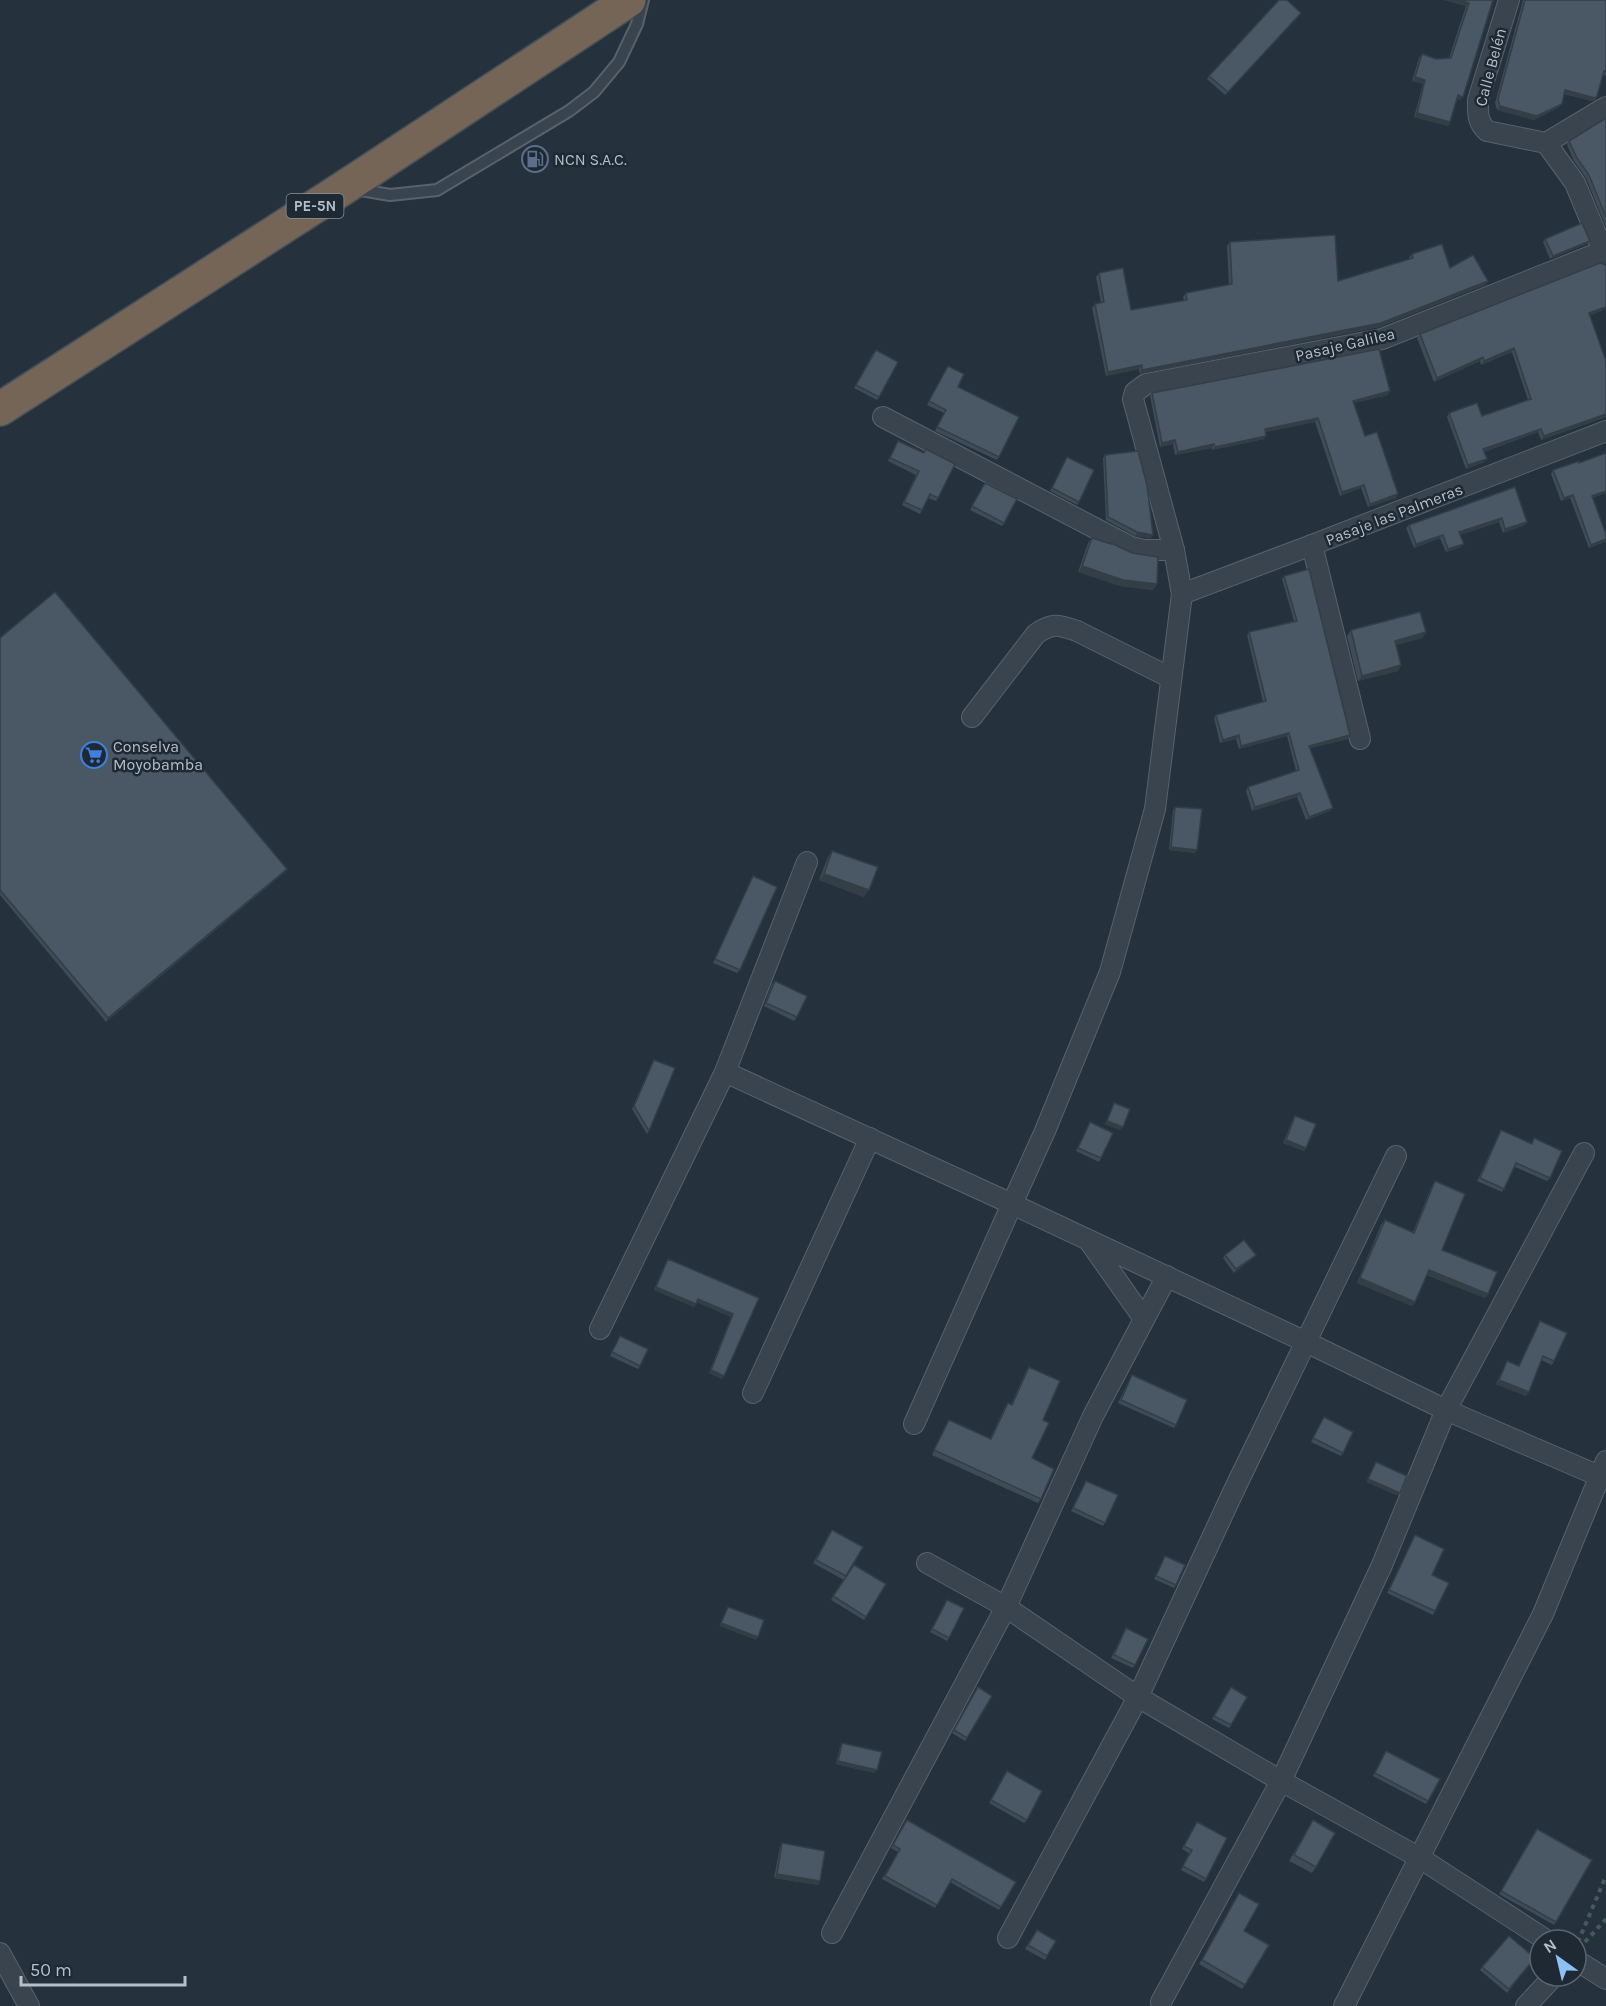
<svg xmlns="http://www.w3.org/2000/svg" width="1606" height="2006" font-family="Karla,sans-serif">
<rect width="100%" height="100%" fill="#25323e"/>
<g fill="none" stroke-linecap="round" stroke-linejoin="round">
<defs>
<polyline id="lane" points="355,189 390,195 437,190 569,111 594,92 619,62 637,24 643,0"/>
<g id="street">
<path d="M1509,0L1478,100C1478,113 1477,122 1487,131L1546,143L1575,183L1606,258"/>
<polyline points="1546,143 1606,107"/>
<polyline points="1606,250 1382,339 1146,384 1135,392 1133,399 1174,550 1182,594 1155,809 1110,972 1045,1131 1012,1204 1306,1342 1446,1410 1606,1479"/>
<polyline points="883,417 1131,547 1144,550 1174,550"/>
<polyline points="1312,545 1360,739"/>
<polyline points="1182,594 1312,545 1606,431"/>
<path d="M972,717L1036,634C1053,622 1059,625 1077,631L1171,678"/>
<polyline points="725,1072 1012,1204 914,1424"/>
<polyline points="1089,1241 1144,1319"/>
<polyline points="600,1329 725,1072 807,862"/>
<polyline points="753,1393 870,1138"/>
<polyline points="927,1563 1006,1607 1138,1697 1281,1781 1420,1858 1546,1940"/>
<polyline points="832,1933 1006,1607 1093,1416 1167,1276"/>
<polyline points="1008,1938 1138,1697 1235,1488 1396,1156"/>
<polyline points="0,1953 29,2006"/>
<polyline points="1576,1960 1606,1979"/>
<polyline points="1161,2002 1281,1781 1382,1565 1446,1410 1584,1153"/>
<polyline points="1344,2006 1543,1614 1606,1461"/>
<polyline points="1526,2006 1554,1976"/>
</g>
<polyline id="highway" points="0,409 345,187 629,0"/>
</defs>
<!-- lane casing -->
<use href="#lane" stroke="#57626c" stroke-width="14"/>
<!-- street casing -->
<use href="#street" stroke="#57626c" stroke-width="22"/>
<!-- highway casing -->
<use href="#highway" stroke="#444f59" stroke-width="36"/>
<!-- path -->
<g stroke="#455b5b" stroke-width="4" stroke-dasharray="4.5 4.5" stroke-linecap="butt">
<polyline points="1578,1942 1606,1876"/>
<polyline points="1585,1942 1606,1919"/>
</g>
<!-- lane -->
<use href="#lane" stroke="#39444e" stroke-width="10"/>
<!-- street -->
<use href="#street" stroke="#39444e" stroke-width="20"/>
<!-- highway -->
<use href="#highway" stroke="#746556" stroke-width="33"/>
</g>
<!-- wall -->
<g fill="#3f4c56">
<polygon points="1444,0 1493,0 1460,100 1457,99 1450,122 1448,126 1414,117 1423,84 1412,81 1419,58 1422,54 1436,59 1449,58 1466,6"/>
<polygon points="1523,0 1606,0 1606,76 1603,75 1597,96 1595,100 1592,101 1564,94 1562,104 1559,107 1534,120 1497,110 1495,103"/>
<polygon points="1299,16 1225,95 1207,79 1209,76"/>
<polygon points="1606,118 1606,227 1586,178 1574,161 1567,145 1569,141"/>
<polygon points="1545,239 1590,241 1587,244 1550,259 1543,242"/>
<polygon points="1230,242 1338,281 1409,259 1409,258 1412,254 1488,281 1485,285 1379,327 1140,374 1139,369 1106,376 1092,308 1095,304 1101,303 1096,277 1099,273 1131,310 1184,300 1183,297 1186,293 1229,285 1227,246"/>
<polygon points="1590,316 1606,361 1606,417 1541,440 1538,432 1484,452 1484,462 1466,469 1447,417 1449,413 1482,416 1528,400 1512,352 1481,365 1480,361 1434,382 1417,338 1420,334"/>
<polygon points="873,353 879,397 877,400 854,388"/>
<polygon points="948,366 958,387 999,457 997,460 935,431 944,413 927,405"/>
<polygon points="1152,393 1388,395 1353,403 1365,436 1396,498 1368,507 1361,488 1340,496 1315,422 1265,432 1264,439 1212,450 1212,448 1175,455 1173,444 1160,447 1150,396"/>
<polygon points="898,441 923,453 926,449 938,498 936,501 928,498 920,514 902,505 916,475 888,461"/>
<polygon points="1606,453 1606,493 1592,498 1606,534 1606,541 1589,548 1570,498 1561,501 1551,474 1553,470 1579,463"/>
<polygon points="1105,455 1151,538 1135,536 1106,520 1103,458"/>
<polygon points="1067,457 1079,502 1077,505 1050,491"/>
<polygon points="985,483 1004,523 1002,526 970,510"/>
<polygon points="1515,487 1527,522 1525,525 1503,533 1499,522 1460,535 1461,547 1446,552 1440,538 1414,548 1406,528 1409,525"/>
<polygon points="1092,538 1110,544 1111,543 1157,584 1153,590 1120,586 1078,572 1088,543"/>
<polygon points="1284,576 1348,739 1310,748 1330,811 1306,820 1297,797 1252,811 1246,791 1248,787 1296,771 1287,736 1239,749 1236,739 1220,743 1214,718 1216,715 1263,702 1247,635 1249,632 1294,621 1282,579"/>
<polygon points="1351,630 1426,632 1422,638 1396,645 1398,671 1358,681 1347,636"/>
<polygon points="0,638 287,869 285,872 106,1022 0,895"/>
<polygon points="1175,807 1195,853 1169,850 1173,810"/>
<polygon points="832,851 864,897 819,880 828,857"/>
<polygon points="753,876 740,970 737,973 713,963"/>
<polygon points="775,981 797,1017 794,1021 764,1006 772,984"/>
<polygon points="654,1060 649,1131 647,1134 632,1109 652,1063"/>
<polygon points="1295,1116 1306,1148 1304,1151 1283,1143 1293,1119"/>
<polygon points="1090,1122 1101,1158 1099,1162 1076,1151"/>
<polygon points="1501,1130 1531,1144 1534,1138 1550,1178 1547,1181 1515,1167 1502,1192 1477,1181"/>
<polygon points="1435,1181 1442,1250 1488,1294 1485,1298 1427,1275 1415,1302 1412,1306 1357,1283 1381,1225 1385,1220 1413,1232 1432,1186"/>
<polygon points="1225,1255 1256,1255 1253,1258 1234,1273 1223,1258"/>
<polygon points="668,1259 759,1298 722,1379 709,1373 731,1317 697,1302 694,1307 654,1290"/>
<polygon points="1540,1321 1554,1361 1552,1365 1541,1360 1526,1396 1496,1384 1507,1361 1519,1366"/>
<polygon points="620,1336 640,1366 638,1369 610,1356"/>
<polygon points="1029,1367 1043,1420 1032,1458 1041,1499 1038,1503 932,1455 946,1424 949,1420 990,1439 1005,1407 1008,1403 1011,1405 1026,1371"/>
<polygon points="1132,1375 1176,1425 1174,1428 1118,1403"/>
<polygon points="1324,1417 1343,1453 1341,1456 1311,1442"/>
<polygon points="1086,1481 1105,1523 1103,1526 1071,1511"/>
<polygon points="830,1533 846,1576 844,1580 813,1563"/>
<polygon points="1415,1535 1432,1575 1435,1611 1433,1615 1387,1593"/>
<polygon points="1165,1556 1176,1585 1174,1588 1154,1579"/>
<polygon points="854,1565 886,1584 864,1620 831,1600"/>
<polygon points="947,1600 949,1638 947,1641 930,1632"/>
<polygon points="1126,1628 1135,1665 1133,1668 1111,1658"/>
<polygon points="975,1691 967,1738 965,1741 952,1733"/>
<polygon points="1228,1691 1231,1725 1229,1728 1212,1719"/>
<polygon points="842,1743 875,1773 836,1764 840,1747"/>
<polygon points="1386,1751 1428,1801 1426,1804 1373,1776"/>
<polygon points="1004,1775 1027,1820 1024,1823 989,1803"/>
<polygon points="1313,1820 1316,1867 1312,1873 1289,1861"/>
<polygon points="1197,1822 1206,1879 1204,1882 1181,1870 1189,1853 1182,1849"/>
<polygon points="905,1823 1016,1882 999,1910 950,1882 935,1908 882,1879 898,1852 891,1848"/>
<polygon points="1535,1832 1556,1922 1554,1925 1499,1894"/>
<polygon points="782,1843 820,1881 818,1885 774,1878 780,1847"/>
<polygon points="1239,1893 1244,1931 1245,1985 1242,1989 1199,1964"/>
<polygon points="1037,1930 1056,1941 1045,1960 1025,1949"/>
<polygon points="1533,1961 1507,1993 1480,1970 1482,1967"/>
</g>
<!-- shaded-wall -->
<g fill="#333e46">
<polygon points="1444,0 1459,0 1469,3 1466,6"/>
<polygon points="1415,77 1425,80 1423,84 1412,81"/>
<polygon points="1565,90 1597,96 1592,101 1563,93"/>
<polygon points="1458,95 1463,97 1460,100 1455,98"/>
<polygon points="1562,104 1559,107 1534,120 1497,110 1500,106"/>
<polygon points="1417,113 1450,122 1448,126 1414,117"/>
<polygon points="1590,241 1587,244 1550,259 1553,256"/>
<polygon points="1488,281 1485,285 1379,327 1140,374 1142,370"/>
<polygon points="1606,307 1606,309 1587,317 1589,313"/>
<polygon points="1514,348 1512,352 1481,365 1484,361"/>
<polygon points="1483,357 1480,361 1434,382 1437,378"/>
<polygon points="1142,365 1139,369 1106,376 1108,372"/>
<polygon points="1390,391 1388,395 1350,404 1353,401"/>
<polygon points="1606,414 1606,417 1541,440 1544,436"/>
<polygon points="1318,418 1315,422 1262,433 1265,429"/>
<polygon points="1541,429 1538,432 1481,453 1483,449"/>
<polygon points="1266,436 1264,439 1212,450 1215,447"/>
<polygon points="1175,440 1173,444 1160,447 1162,443"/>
<polygon points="1214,444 1212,448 1175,455 1178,452"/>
<polygon points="1487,459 1484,462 1466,469 1468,465"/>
<polygon points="1364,485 1361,488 1340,496 1342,492"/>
<polygon points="1606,491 1606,493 1589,499 1592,496"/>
<polygon points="1398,494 1396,498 1368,507 1370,504"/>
<polygon points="1573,495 1570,498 1561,501 1564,498"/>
<polygon points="1502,518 1499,522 1457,536 1459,532"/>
<polygon points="1527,522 1525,525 1503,533 1505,529"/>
<polygon points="1137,532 1153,535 1151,538 1135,536"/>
<polygon points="1443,535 1440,538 1414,548 1416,544"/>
<polygon points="1606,539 1605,542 1589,548 1591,545"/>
<polygon points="1464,544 1461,547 1446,552 1448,549"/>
<polygon points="1082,566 1157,584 1153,590 1120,586 1078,572"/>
<polygon points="1426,632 1422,638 1391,646 1395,641"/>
<polygon points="1401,665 1398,671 1358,681 1362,676"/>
<polygon points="1289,733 1287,736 1239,749 1241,746"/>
<polygon points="1239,735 1236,739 1220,743 1223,740"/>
<polygon points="1350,735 1348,739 1307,749 1309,746"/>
<polygon points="1300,793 1297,797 1252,811 1255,807"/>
<polygon points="1333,808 1330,811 1306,820 1309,817"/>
<polygon points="1171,847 1197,850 1195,853 1169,850"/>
<polygon points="287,869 285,872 106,1022 108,1018"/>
<polygon points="824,874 869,890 864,897 819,880"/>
<polygon points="1107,1121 1123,1127 1120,1130 1104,1124"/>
<polygon points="1286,1140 1306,1148 1304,1151 1283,1143"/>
<polygon points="1256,1255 1253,1258 1234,1273 1236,1269"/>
<polygon points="1429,1270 1488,1294 1485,1298 1426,1274"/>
<polygon points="1360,1278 1415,1302 1412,1306 1357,1283"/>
<polygon points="656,1287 696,1304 694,1307 654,1290"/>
<polygon points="698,1299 733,1314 731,1317 696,1302"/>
<polygon points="711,1370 724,1376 722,1379 709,1373"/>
<polygon points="1499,1380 1529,1392 1526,1396 1496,1384"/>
<polygon points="1368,1479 1400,1493 1398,1496 1366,1482"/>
<polygon points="721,1623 758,1637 756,1640 719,1626"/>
<polygon points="838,1761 877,1770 875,1773 836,1764"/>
<polygon points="777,1874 820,1881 818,1885 774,1878"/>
</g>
<!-- building -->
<g fill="#495864" stroke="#333e46" stroke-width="1.5">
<polygon points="1279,0 1287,0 1301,13 1228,92 1209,76"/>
<polygon points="1459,0 1493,0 1463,97 1458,95 1450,122 1417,113 1425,80 1415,77 1422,54 1436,59 1451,58 1469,3"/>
<polygon points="1525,0 1606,0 1606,72 1604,71 1597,96 1595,98 1565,90 1562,104 1537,116 1500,106 1498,99"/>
<polygon points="1606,118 1606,217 1589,175 1577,158 1569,141"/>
<polygon points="1582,223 1590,241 1553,256 1545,239"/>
<polygon points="1335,235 1338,281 1413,258 1412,254 1442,244 1450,268 1473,255 1488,281 1381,323 1142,370 1142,365 1108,372 1095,304 1104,302 1099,273 1123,268 1131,310 1187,300 1186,293 1232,284 1230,242"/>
<polygon points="1600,263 1606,265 1606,307 1589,313 1606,361 1606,414 1544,436 1541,429 1483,449 1487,459 1468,465 1449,413 1477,403 1482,416 1531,399 1514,348 1484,361 1483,357 1437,378 1420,334"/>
<polygon points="1379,349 1390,391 1353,401 1365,436 1377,432 1398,494 1370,504 1364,485 1342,492 1318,418 1265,429 1266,436 1215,447 1214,444 1178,452 1175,440 1162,443 1152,393"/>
<polygon points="876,350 898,362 879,397 856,385"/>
<polygon points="948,366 964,374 958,387 1019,417 999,457 937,427 946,410 929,401"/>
<polygon points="898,441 924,453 926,449 955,464 938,498 930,494 922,510 904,502 919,471 890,458"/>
<polygon points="1138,451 1147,485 1153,535 1137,532 1108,517 1105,455"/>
<polygon points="1606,453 1606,491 1592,496 1606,534 1606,539 1591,545 1573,495 1564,498 1553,470 1579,461 1579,463"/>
<polygon points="1067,457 1094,470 1079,502 1052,488"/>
<polygon points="985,483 1017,499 1004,523 972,506"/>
<polygon points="1515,487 1527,522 1505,529 1502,518 1459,532 1464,544 1448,549 1443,535 1416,544 1409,525"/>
<polygon points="1092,538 1111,544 1111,543 1132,553 1158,557 1157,584 1123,580 1082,566"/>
<polygon points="1309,569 1350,735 1309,746 1333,808 1309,817 1300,793 1255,807 1248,787 1299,770 1289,733 1241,746 1239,735 1223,740 1216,715 1266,701 1249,632 1297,621 1284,576"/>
<polygon points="55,592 287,869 108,1018 0,890 0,638"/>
<polygon points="1420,612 1426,632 1395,641 1401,665 1362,676 1351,630"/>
<polygon points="1175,807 1202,809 1197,850 1171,847"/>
<polygon points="832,851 878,867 869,890 824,874"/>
<polygon points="753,876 777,887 740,970 715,959"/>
<polygon points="775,981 807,996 797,1017 766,1003"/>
<polygon points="654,1060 675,1068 649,1131 634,1106"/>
<polygon points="1114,1103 1130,1109 1123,1127 1107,1121"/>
<polygon points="1295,1116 1316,1124 1306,1148 1286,1140"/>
<polygon points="1090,1122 1113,1133 1101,1158 1078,1148"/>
<polygon points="1501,1130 1532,1144 1534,1138 1562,1151 1550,1178 1516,1163 1504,1189 1480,1178"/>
<polygon points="1435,1181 1465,1194 1442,1250 1497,1272 1488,1294 1429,1270 1415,1302 1360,1278 1385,1220 1414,1233"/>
<polygon points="1244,1240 1256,1255 1236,1269 1225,1255"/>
<polygon points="668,1259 759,1298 724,1376 711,1370 733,1314 698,1299 696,1304 656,1287"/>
<polygon points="1540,1321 1567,1333 1554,1361 1543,1356 1529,1392 1499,1380 1507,1361 1519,1366"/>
<polygon points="620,1336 648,1349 640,1366 612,1352"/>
<polygon points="1029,1367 1060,1381 1043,1420 1049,1423 1032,1458 1054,1469 1041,1499 934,1450 949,1420 991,1439 1008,1403 1012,1405"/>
<polygon points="1132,1375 1187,1400 1176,1425 1121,1400"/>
<polygon points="1324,1417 1353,1432 1343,1453 1313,1438"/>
<polygon points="1376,1462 1407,1476 1400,1493 1368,1479"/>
<polygon points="1086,1481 1118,1495 1105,1523 1073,1508"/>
<polygon points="832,1530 863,1547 846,1576 816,1560"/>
<polygon points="1415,1535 1444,1549 1432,1575 1449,1583 1435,1611 1389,1590"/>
<polygon points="1165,1556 1185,1565 1176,1585 1156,1576"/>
<polygon points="854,1565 886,1584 866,1617 833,1596"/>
<polygon points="947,1600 964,1608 949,1638 932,1629"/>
<polygon points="728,1607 764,1620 758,1637 721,1623"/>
<polygon points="1126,1628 1148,1639 1135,1665 1114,1655"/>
<polygon points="978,1687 992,1696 967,1738 954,1730"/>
<polygon points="1231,1687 1247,1697 1231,1725 1214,1716"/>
<polygon points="842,1743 882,1752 877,1770 838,1761"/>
<polygon points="1386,1751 1440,1779 1428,1801 1375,1773"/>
<polygon points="1007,1771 1042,1791 1027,1820 991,1800"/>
<polygon points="907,1820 1016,1882 1001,1907 952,1879 937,1905 885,1876 900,1849 893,1845"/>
<polygon points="1313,1820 1335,1833 1316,1867 1294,1855"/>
<polygon points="1197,1822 1227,1838 1206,1879 1183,1866 1192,1850 1184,1846"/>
<polygon points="1537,1829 1592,1860 1556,1922 1501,1891"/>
<polygon points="782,1843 825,1851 820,1881 777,1874"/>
<polygon points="1239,1893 1259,1904 1244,1931 1269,1945 1245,1985 1202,1960"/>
<polygon points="1037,1930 1056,1941 1047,1956 1028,1945"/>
<polygon points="1509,1936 1535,1958 1509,1989 1482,1967"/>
</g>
<!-- icons -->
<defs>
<symbol id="fuel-ring" viewBox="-11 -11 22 22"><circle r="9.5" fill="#1e2933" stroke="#5c6f8a" stroke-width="1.5"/><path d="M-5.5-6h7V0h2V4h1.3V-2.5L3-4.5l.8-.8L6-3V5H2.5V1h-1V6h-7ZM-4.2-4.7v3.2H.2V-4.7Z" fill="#5c6f8a"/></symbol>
<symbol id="supermarket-ring" viewBox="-11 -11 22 22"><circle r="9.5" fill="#1e2933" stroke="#3f7fe0" stroke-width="1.5"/><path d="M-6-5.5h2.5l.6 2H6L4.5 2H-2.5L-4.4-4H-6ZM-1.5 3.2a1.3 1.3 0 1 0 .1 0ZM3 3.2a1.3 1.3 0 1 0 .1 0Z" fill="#3f7fe0"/></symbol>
</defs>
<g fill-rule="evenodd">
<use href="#fuel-ring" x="520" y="144" width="30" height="30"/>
<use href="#supermarket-ring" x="79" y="740" width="30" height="30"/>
</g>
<g text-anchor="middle" stroke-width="5" stroke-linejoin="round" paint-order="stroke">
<!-- shield labels -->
<rect fill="#1e2933" stroke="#88929c" stroke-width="1.5" x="286.5" y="194" width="57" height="24" rx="4.5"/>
<g font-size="15" font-weight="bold" fill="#b5bfc9">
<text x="315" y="211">PE-5N</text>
</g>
<!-- street labels -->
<g font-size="16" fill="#b5bfc9" stroke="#1e2933">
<text transform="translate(1490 67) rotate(-75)" y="6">Calle Belén</text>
<text transform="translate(1345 344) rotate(-13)" y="6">Pasaje Galilea</text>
<text transform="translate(1394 514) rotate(-21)" y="6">Pasaje las Palmeras</text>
</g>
<!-- poi labels -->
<g font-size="16" fill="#b5bfc9" stroke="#1e2933" text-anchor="start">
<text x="554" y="165">NCN S.A.C.</text>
<text x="113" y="752">Conselva<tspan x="113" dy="18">Moyobamba</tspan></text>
</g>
</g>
<!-- north arrow -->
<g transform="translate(1558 1958) rotate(326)"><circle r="28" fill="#1e2933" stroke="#5a656f" stroke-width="1.5"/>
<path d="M0-4.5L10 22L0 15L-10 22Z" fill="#8dc1f6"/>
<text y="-9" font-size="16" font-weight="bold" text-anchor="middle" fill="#b5bfc9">N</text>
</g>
<!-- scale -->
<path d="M21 1976v9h164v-9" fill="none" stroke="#b5bfc9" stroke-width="3"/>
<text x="30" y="1976" font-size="18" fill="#b5bfc9" stroke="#1e2933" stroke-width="4.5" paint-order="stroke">50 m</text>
</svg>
